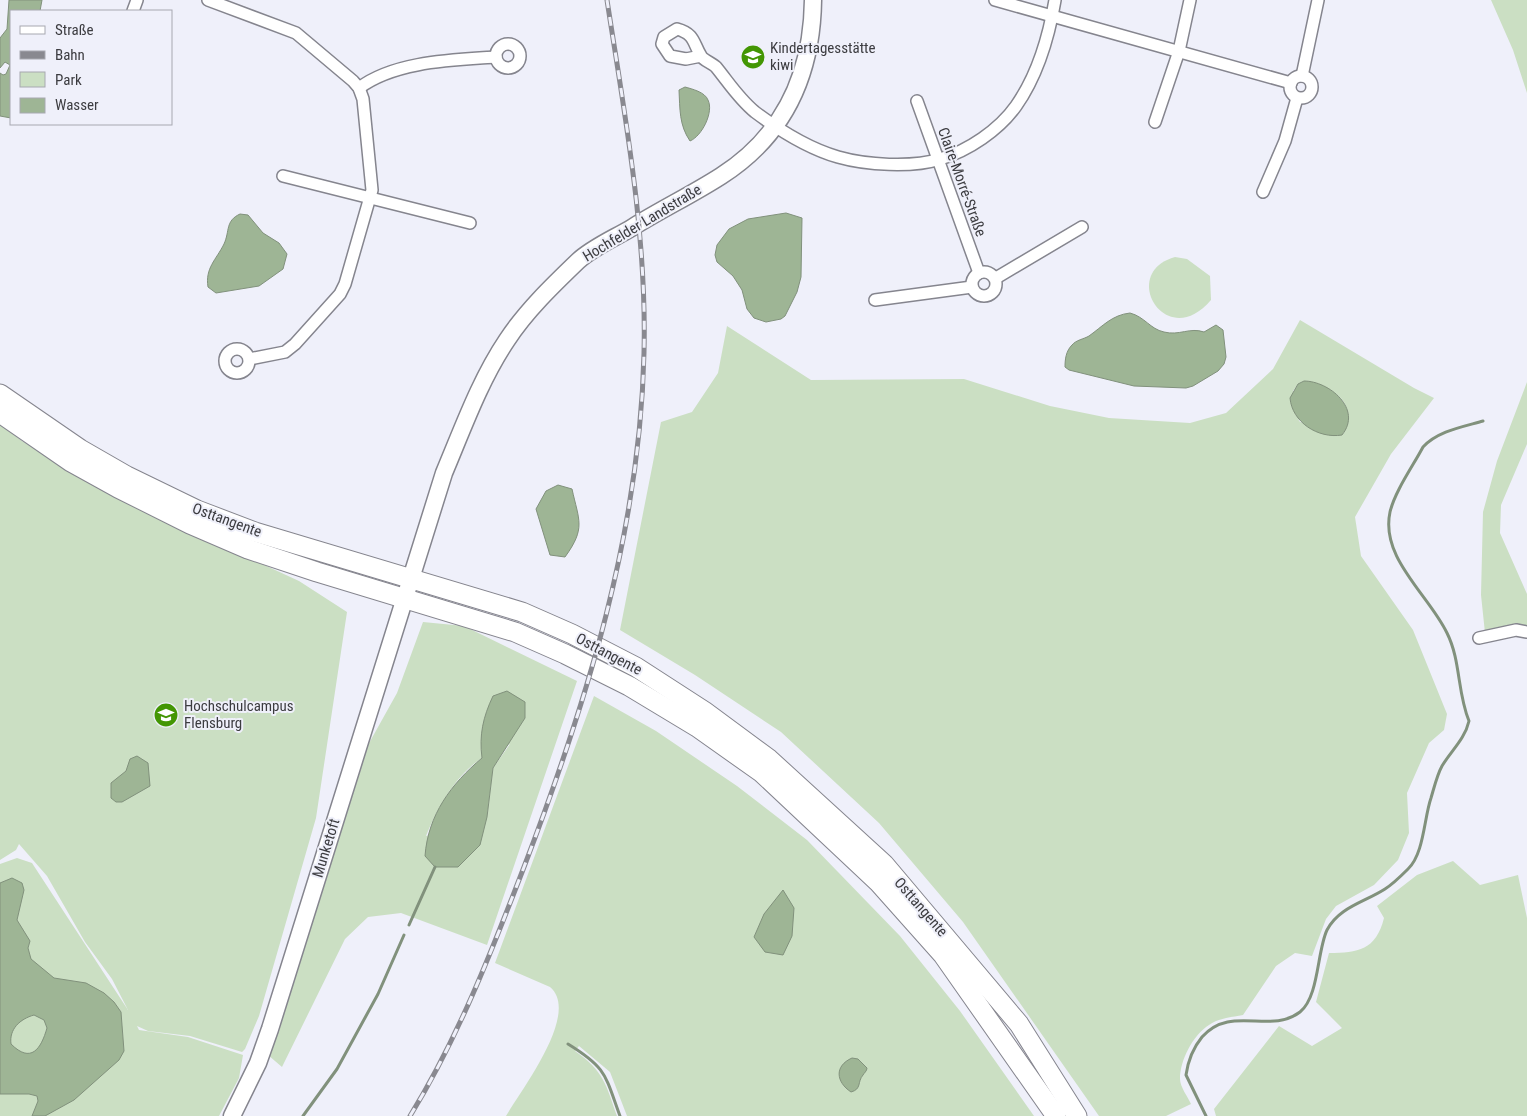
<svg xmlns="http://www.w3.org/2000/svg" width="1527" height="1116" font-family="'Roboto Condensed',sans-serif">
<rect width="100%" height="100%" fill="#eff0fa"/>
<!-- green -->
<g fill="#cbdfc3" fill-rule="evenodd">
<polygon points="1491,0 1527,0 1527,93 1513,50"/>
<path d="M1175,257L1187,259L1210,276L1211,300C1166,353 1118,273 1175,257Z"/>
<path d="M1300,320L1414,388L1434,398L1391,454L1355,517L1361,556L1413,630L1447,714L1444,730L1429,743L1407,793L1409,833L1398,860L1374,885L1336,906L1326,919L1312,956L1295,953L1276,966L1243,1015C1232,1017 1219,1018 1209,1025C1193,1035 1180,1060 1180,1079C1180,1087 1188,1097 1191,1104L1166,1116H1099L963,922L879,823L781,732L695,675L620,630L661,422L692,412L718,373L727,326L811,380L964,379L1050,406L1109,418L1190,423L1226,413L1273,369ZM1304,381C1324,386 1352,395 1347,421C1346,427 1346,431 1342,435L1318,432L1299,421L1293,391L1298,384Z"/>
<polygon points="1527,382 1527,444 1501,505 1500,533 1527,594 1527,627 1485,633 1481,595 1483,512 1497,461"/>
<polygon points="0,424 22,441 153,514 299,581 347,612 316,818 259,1016 245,1049 242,1052 190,1036 148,1031 137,1026 139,1030 188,1037 243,1055 239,1078 219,1116 0,1116 0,864 17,858 32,863 128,1010 112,979 85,942 47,876 19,844 16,850 0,860"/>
<path d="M423,622L464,626L577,681L487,945L401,913L368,917L345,939L282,1067L268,1055L368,745L397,693ZM510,744L493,768L487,817L426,836C438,807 455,776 482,758C490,752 501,749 510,744Z"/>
<path d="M594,696L656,731L737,786L807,840L900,936L960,1011L1034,1116H627L610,1072L579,1046L575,1051C604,1071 606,1085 617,1116H506C521,1090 581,1013 550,987L495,963Z"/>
<path d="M1453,861L1480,885L1518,875L1527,918V1116H1216L1214,1109L1279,1026L1312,1046L1342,1028L1316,1002L1329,953C1358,953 1376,950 1384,918L1377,906L1417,875Z"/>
</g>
<!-- water -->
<g fill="#9eb595" stroke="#81917c" fill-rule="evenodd">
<polygon points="9,0 42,0 40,11 11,11 11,118 0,116 0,73 3,75 6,74 10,65 5,62 0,68 0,38 7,29"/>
<path d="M685,87C692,89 705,92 708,100C714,112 702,136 690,141C679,125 680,109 679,90Z"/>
<polygon points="786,213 802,218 801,277 797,292 785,316 781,319 766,322 754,318 747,309 742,290 733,276 717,262 715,255 717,245 729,229 748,219"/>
<path d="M240,214L248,215L263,233L279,243L287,254L283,269L259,286L216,293L208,287C205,268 216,260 224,244C230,231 225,221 240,214Z"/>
<path d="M1130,313C1145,317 1150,329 1164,332C1179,336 1190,327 1204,332L1216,325L1223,330L1226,357L1224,364L1218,371L1193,386L1186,388L1134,386L1069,370L1065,367C1065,359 1066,351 1072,345C1076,340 1084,339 1089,336C1103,326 1112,315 1130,313Z"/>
<path d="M1304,381C1329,381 1363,409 1342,435C1318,439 1292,422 1290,398L1298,384Z"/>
<path d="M558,485L572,489C579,521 586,528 565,557L550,555L536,509L546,491Z"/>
<path d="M507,691L525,702V718L493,768L487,817L480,845L458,867H435L425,856C428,815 451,784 482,758C479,735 483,717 493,696Z"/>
<polygon points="137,756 148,763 150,786 122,802 116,802 111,798 111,783 126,771 130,759"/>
<path d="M12,878L22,883L24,890L17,920L30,941L28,948L31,959L54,978L86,983L104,993L114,1002L121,1012L124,1051L119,1060L74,1100L45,1116H32L38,1101L37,1096L29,1094H0V883ZM34,1015L44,1020L47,1028C41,1049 31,1064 11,1044C9,1029 20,1019 34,1015Z"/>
<polygon points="783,890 794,908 792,936 783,955 765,952 754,937 764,914"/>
<path d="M852,1058L858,1059L867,1068C867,1071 864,1073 863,1075C857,1082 862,1089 851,1092C836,1082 834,1066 852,1058Z"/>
</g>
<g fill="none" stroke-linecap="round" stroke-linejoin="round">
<!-- stream -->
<g stroke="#81917c" stroke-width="3">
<polyline points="409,925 435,867"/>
<path d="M568,1044C607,1068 605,1075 620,1116"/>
<polyline points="303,1116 337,1069 378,994 404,935"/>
<path d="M1206,1116L1186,1075C1188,1061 1193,1048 1202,1037C1231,1004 1270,1035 1300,1012C1319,997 1317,951 1327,930C1339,907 1365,902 1385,889C1393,884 1401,876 1408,869C1424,854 1424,818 1431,798C1434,788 1437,775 1442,766C1451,751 1465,739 1469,721C1457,692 1461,661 1447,633C1429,595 1380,558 1390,512C1395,491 1413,466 1423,447C1438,431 1462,427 1483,421"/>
</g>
<defs>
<g id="street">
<polyline points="208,0 296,33 353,81 359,88 363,99 372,190 345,284 340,294 295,344 285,352 249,359"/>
<polyline points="995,0 1291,83"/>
<polyline points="133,11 137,0"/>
<circle cx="508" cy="56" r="12"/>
<path d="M701,56L686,59L670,56L662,44L664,37L677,29C695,34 693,43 701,56C703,60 712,63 716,67C729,83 739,99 755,112C779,130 810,149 838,157C866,165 912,168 940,159C968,151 999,130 1016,106C1037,76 1049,36 1055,0"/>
<circle cx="1301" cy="87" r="11"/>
<polyline points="1302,76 1318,0"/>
<path d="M359,88C395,61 453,60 496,57"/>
<polyline points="917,101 979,273"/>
<polyline points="1155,122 1179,51 1190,0"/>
<polyline points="283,176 470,223"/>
<polyline points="1263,192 1285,141 1297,98"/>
<circle cx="984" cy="284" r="12"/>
<polyline points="996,278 1082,227"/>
<polyline points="875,300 972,287"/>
<circle cx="237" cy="361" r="12"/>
<polyline points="1479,638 1516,630 1527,632"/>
</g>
<path id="secondary" d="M232,1116L258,1063L270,1029L444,473C463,428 480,380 507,340C526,311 553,285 578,261C593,247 615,238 633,227C662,209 693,194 721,176C785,135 812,74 813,0"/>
<g id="primary">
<polyline points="0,394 80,449 127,476 197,510 255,532 522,612 572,634 636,667 704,711 769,759 884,864 1019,1024 1077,1116"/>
<polyline points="0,413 71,462 118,488 190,524 248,549 317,572 515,632 565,654 629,686 697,727 762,773 878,882 943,955 1056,1116"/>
</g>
</defs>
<!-- street casing -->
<use href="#street" stroke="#85858e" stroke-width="14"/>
<!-- secondary casing -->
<use href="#secondary" stroke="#85858e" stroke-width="19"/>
<!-- primary casing -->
<use href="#primary" stroke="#85858e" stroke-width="21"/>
<!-- street -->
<use href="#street" stroke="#fff" stroke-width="11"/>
<!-- secondary -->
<use href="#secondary" stroke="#fff" stroke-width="16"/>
<!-- primary -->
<use href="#primary" stroke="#fff" stroke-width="19"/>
<defs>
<path id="rail" d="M410,1116C458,1038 491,953 524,867C587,702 640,531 644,353C647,234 625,117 607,0"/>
</defs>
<!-- rail casing -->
<use href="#rail" stroke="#898990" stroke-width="5"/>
<!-- rail -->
<use href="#rail" stroke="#eff0fa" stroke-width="3" stroke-dasharray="9" stroke-linecap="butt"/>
</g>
<!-- icons -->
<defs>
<symbol id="school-disc" viewBox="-11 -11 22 22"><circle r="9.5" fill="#439603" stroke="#eff0fa"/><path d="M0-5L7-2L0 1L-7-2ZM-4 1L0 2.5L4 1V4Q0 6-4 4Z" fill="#fff"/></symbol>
<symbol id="university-disc" viewBox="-11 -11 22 22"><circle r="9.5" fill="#439603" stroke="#eff0fa"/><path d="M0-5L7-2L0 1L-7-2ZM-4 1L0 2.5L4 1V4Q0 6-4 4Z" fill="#fff"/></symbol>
</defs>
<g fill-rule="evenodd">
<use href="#school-disc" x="739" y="43" width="28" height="28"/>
<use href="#university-disc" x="152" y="701" width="28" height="28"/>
</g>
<g text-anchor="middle" stroke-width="4" stroke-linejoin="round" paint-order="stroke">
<!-- poi labels -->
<g font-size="15" fill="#3c3c40" stroke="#eff0fa" text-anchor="start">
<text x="770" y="53">Kindertagesstätte<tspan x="770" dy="17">kiwi</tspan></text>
<text x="184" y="711">Hochschulcampus<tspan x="184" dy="17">Flensburg</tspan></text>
</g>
<!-- street labels -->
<g font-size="15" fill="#3c3c40" stroke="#eff0fa">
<text transform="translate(962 182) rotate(70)" y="5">Claire-Morré-Straße</text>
<text transform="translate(642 223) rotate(-31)" y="5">Hochfelder Landstraße</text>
<text transform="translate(227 520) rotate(20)" y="5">Osttangente</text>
<text transform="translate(609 654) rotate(28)" y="5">Osttangente</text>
<text transform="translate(326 848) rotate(-73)" y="5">Munketoft</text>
<text transform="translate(921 907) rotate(49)" y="5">Osttangente</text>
</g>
</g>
<!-- legend -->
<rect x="10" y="10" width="162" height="115" fill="#eff0fa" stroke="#a7a8b0"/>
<rect x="20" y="26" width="25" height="8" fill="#ffffff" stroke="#a7a8b0"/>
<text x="55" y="35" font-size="15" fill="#3c3c40">Straße</text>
<rect x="20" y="51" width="25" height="8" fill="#898990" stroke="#a7a8b0"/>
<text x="55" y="60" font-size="15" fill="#3c3c40">Bahn</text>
<rect x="20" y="72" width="25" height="15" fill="#cbdfc3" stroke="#a7a8b0"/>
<text x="55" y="85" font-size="15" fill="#3c3c40">Park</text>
<rect x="20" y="98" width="25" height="15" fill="#9eb595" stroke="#a7a8b0"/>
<text x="55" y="110" font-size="15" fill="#3c3c40">Wasser</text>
</svg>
